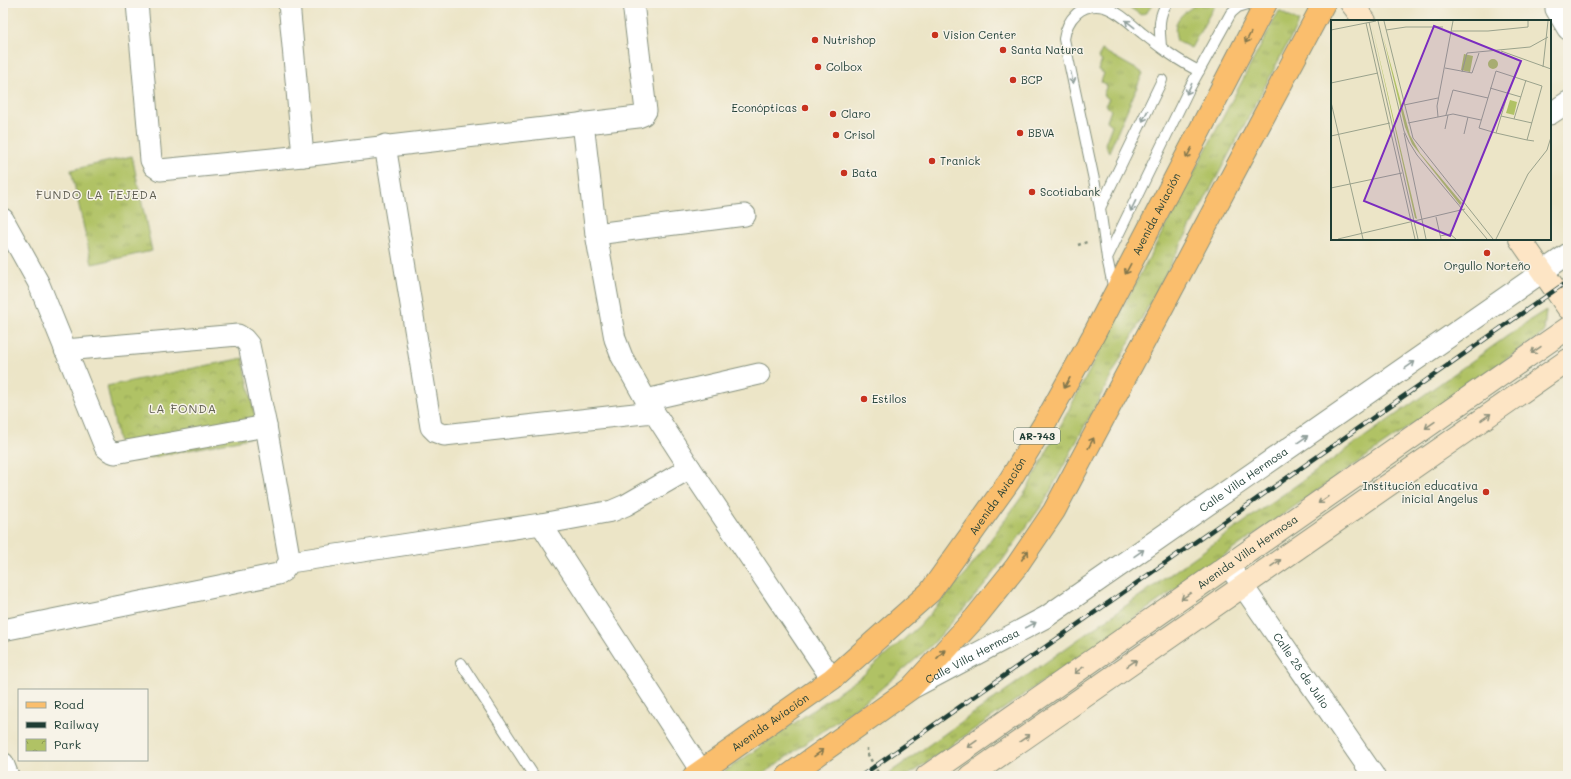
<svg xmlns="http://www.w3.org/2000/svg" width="1571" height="779" font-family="Mali,sans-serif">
<defs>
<pattern id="grass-tufts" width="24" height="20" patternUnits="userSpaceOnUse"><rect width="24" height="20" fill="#b0c265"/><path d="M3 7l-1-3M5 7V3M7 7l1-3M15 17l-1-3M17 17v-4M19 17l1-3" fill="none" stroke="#8f9f54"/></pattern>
<pattern id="park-crowns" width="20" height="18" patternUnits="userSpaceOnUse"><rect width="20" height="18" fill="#b0c265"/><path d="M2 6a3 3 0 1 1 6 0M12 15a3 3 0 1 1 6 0" fill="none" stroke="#8f9f54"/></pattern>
</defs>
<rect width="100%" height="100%" fill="#f7f3e8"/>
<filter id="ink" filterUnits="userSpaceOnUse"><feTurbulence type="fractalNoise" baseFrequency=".025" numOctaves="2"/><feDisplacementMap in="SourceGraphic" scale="8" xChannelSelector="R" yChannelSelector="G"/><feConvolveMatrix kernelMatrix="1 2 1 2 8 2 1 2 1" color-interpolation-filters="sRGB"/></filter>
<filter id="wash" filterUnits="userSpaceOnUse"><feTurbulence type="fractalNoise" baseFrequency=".012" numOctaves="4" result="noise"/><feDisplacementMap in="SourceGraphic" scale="16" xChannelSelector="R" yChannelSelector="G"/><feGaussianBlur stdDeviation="0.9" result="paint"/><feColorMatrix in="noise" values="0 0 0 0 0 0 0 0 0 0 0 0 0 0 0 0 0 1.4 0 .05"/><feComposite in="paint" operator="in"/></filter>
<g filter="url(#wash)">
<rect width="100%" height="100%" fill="#ece5c7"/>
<!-- grass -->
<g fill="url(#grass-tufts)" stroke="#68804c">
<polygon points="1123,3 1154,3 1147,12 1141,15"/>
<path d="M1198,3H1216L1191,48L1177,41C1171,19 1182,14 1198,3Z"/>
<polygon points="1279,11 1299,22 1045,501 984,586 931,646 876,693 760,776 718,776 862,676 919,626 967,572 1026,491"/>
<polygon points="1102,50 1143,73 1109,152 1105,144 1112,125 1107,121 1111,110 1105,105 1109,99 1103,95 1107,85 1101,82 1104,73 1098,70 1102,61 1098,58"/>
<polygon points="132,156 152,251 92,264 71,170"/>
<polygon points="1546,310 1544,333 907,776 885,776 1530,320"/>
</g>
<!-- park -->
<polygon fill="url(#park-crowns)" stroke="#68804c" points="243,358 259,436 123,463 107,386"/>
</g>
<g filter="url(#ink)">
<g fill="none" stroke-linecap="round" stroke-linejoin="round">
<defs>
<g id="lane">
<path d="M1161,47C1160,31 1157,18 1167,3"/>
<polyline points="1100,208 1162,80"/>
<path d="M1107,258L1100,208L1064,39C1067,19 1081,2 1104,7C1118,11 1131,24 1142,33C1160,47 1178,61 1199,71"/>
<polyline points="1114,290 1107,258 1189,89 1231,13 1238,7 1251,3"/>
<polyline points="461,663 534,776"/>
</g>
<g id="street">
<polyline points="137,3 151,160 154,166 160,170 303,156 638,117 643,115 646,111 633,3"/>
<polyline points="289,3 303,156"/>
<polyline points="1558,3 1556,9 1568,29"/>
<polyline points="1550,114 1568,102"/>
<polyline points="583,123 596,234 615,339 622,357 646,400 690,468 832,679"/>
<polyline points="385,145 431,427 436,432 444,435 653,412"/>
<polyline points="3,219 38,282 105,447 110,451 115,453 266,426"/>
<polyline points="596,234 745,215"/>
<polyline points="65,350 238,335 244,339 249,345 266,426 290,562"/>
<polyline points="646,400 759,374"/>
<polyline points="541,524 701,771"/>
<path id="s1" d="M1229,566L1374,776"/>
<polyline points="3,630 278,574 283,571 290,562 541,524 612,511 626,505 690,468"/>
<path id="s2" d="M914,687L1046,617L1568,254"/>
<polyline points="3,763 8,776"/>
</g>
<g id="secondary">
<polyline points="1351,3 1365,21"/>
<polyline points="1520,239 1568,308"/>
<path id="s3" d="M927,776L1568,328"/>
<polyline points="970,776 1568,360"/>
</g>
<g id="primary">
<path id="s4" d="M694,776L832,679L930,592L1010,480L1046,421L1093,336L1266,3"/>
<polyline points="788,776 910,689 975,618 1016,567 1054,511 1324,3"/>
</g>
</defs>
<!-- lane casing -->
<use href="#lane" stroke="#86917e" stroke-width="12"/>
<!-- street casing -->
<use href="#street" stroke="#86917e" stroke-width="23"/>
<!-- secondary casing -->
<use href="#secondary" stroke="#86917e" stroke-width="24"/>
<!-- primary casing -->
<use href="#primary" stroke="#86917e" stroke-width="24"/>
<!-- path -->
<g stroke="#86917e" stroke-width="2.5" stroke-dasharray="3 3" stroke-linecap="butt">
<polyline points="1078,245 1087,242"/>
<polyline points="867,748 867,753 880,776"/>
</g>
<!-- lane -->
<use href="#lane" stroke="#fff" stroke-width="10"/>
<!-- street -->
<use href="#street" stroke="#fff" stroke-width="21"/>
<!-- secondary -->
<use href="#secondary" stroke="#fde5c5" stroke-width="22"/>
<!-- primary -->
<use href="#primary" stroke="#fabe6d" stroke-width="22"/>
<defs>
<polyline id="rail" points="861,776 1568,281"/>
</defs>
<!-- rail casing -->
<use href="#rail" stroke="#1f3d34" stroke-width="4.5"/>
<!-- rail -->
<use href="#rail" stroke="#f7f3e8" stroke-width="3" stroke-dasharray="9" stroke-linecap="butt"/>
</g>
<!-- one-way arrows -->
<defs><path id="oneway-shaft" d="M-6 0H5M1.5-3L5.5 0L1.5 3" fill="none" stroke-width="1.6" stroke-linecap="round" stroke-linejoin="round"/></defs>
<g stroke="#8f9e9a">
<use href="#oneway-shaft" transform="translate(1130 24) rotate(-142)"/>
<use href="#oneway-shaft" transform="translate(1072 78) rotate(78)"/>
<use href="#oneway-shaft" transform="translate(1189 89) rotate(117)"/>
<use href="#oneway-shaft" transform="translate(1145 116) rotate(116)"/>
<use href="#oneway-shaft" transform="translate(1133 206) rotate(116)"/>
<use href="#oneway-shaft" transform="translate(1410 365) rotate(-35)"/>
<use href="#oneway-shaft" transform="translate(1303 439) rotate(-35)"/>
<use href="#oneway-shaft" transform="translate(1139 553) rotate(-35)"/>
<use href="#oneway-shaft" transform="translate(1031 625) rotate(-28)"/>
</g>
<g stroke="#82774e">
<use href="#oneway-shaft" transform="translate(1248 38) rotate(118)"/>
<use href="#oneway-shaft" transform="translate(1189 153) rotate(118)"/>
<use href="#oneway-shaft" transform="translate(1128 269) rotate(118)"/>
<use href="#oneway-shaft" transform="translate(1067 383) rotate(119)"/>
<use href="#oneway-shaft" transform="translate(1091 443) rotate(-62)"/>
<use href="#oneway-shaft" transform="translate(1025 555) rotate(-56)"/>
<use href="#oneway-shaft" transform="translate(941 654) rotate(-47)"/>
<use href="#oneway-shaft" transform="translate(819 753) rotate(-35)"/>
</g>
<g stroke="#8e917c">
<use href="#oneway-shaft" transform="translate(1536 350) rotate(145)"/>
<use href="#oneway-shaft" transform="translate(1486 417) rotate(-35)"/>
<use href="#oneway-shaft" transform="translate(1430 425) rotate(145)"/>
<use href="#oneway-shaft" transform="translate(1323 500) rotate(145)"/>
<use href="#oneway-shaft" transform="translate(1276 563) rotate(-35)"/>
<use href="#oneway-shaft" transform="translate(1186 596) rotate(145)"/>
<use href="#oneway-shaft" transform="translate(1132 663) rotate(-35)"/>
<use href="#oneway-shaft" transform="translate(1079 670) rotate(145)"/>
<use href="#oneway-shaft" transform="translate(1025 738) rotate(-35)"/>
<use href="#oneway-shaft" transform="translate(972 744) rotate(145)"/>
</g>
</g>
<!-- markers -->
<g fill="#c8321e" stroke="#f7f3e8" stroke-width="1.5">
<circle cx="935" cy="35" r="4"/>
<circle cx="815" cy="40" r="4"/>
<circle cx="1003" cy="50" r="4"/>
<circle cx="818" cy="67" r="4"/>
<circle cx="1013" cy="80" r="4"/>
<circle cx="805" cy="108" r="4"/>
<circle cx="833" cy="114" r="4"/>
<circle cx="1020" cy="133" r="4"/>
<circle cx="836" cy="135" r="4"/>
<circle cx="932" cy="161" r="4"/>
<circle cx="844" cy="173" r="4"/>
<circle cx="1032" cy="192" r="4"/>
<circle cx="1487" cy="253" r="4"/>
<circle cx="864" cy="399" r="4"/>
<circle cx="1486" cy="492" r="4"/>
</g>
<g text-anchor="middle" stroke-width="3" stroke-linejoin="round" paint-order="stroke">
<!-- shield labels -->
<rect fill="#f7f3e8" stroke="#60746a" stroke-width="1" x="1014" y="428" width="46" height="16" rx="3"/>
<g font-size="10" font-weight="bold" fill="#1f3d34">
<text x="1037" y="440">AR-743</text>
</g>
<!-- poi labels -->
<g font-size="11" fill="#1f3d34" stroke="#f7f3e8" text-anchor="start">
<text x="943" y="39">Vision Center</text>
<text x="823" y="44">Nutrishop</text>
<text x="1011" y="54">Santa Natura</text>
<text x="826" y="71">Colbox</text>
<text x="1021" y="84">BCP</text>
<text x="797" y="112" text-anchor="end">Econópticas</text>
<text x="841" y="118">Claro</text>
<text x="1028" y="137">BBVA</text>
<text x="844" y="139">Crisol</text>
<text x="940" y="165">Tranick</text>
<text x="852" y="177">Bata</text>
<text x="1040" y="196">Scotiabank</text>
<text x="1487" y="270" text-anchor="middle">Orgullo Norteño</text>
<text x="872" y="403">Estilos</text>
<text x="1478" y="490" text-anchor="end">Institución educativa<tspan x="1478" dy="13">inicial Angelus</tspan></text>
</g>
<!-- street labels -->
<g font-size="11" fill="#1f3d34" stroke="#f7f3e8">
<text dy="4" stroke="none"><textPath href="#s4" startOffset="741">Avenida Aviación</textPath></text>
<text dy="4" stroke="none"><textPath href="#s2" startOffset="390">Calle Villa Hermosa</textPath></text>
<text dy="4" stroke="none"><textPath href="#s4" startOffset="417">Avenida Aviación</textPath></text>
<text dy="4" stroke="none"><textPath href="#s3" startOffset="391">Avenida Villa Hermosa</textPath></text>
<text dy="4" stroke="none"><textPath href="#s2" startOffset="66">Calle Villa Hermosa</textPath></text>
<text dy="4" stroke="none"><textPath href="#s1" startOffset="127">Calle 28 de Julio</textPath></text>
<text dy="4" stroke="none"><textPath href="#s4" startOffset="93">Avenida Aviación</textPath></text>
</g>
<!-- neighbourhood labels -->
<g font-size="12" letter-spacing="1" fill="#626154" stroke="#f7f3e8">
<text x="97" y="199">FUNDO LA TEJEDA</text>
<text x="183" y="413">LA FONDA</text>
</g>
</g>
<!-- overview -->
<g transform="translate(1331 20)">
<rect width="220" height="220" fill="#ece5c7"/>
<path d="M41,6L86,199L84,198ZM52,16L79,115L89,133L131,183L129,185L81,124L74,107ZM157 44a5 5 0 1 1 10 0a5 5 0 1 1-10 0Z" fill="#b0c265"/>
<path d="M133,34L142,36L139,52L130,50Z" fill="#b0c265"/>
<path d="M179,80L186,82L183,95L175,93Z" fill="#b0c265"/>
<path fill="none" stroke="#9aa28c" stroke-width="1" d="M47,1L73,111L78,122L86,135L156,219M53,1L82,118L162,219M38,2L87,219M35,3L84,219M0,10L45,1M55,10L75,7H112M120,11H157L197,7V1M170,31L220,49M212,47L217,1M114,48L141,53L148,33M131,52L136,33L199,27L217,17M0,63L47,53M159,68L190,77M0,82L32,219M73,85L107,78M115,95L122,70L157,78M170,96L201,103M107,97L106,86L122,1M183,99L195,60M77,103L122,94L150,100M114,109L117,95M73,113L95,219M165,113L177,73M133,114L137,97M0,116L59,103M196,120L211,66L165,51L148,108L165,113L196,120L203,121M0,168L71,153M105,197L110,219M109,216L119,214L125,219M7,219L134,189M165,219L197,154L216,130L220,117"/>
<path fill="#7b2cbf" fill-opacity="0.15" stroke="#7b2cbf" stroke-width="2" d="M103,6L190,41L119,216L33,181Z"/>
<rect width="220" height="220" fill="none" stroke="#1f3d34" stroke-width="2"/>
</g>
<!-- margin -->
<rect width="1571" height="779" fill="none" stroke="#f7f3e8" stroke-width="16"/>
<!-- legend -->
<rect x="18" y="689" width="130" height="72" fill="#f7f3e8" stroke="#a1aaa0"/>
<rect x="26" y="702" width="20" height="6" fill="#fabe6d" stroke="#a1aaa0"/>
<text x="54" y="709" font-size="12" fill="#1f3d34">Road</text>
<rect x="26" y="722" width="20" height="6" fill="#1f3d34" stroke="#a1aaa0"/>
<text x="54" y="729" font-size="12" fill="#1f3d34">Railway</text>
<rect x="26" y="739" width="20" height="12" fill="url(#park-crowns)" stroke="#a1aaa0"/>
<text x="54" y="749" font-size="12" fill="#1f3d34">Park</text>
</svg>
